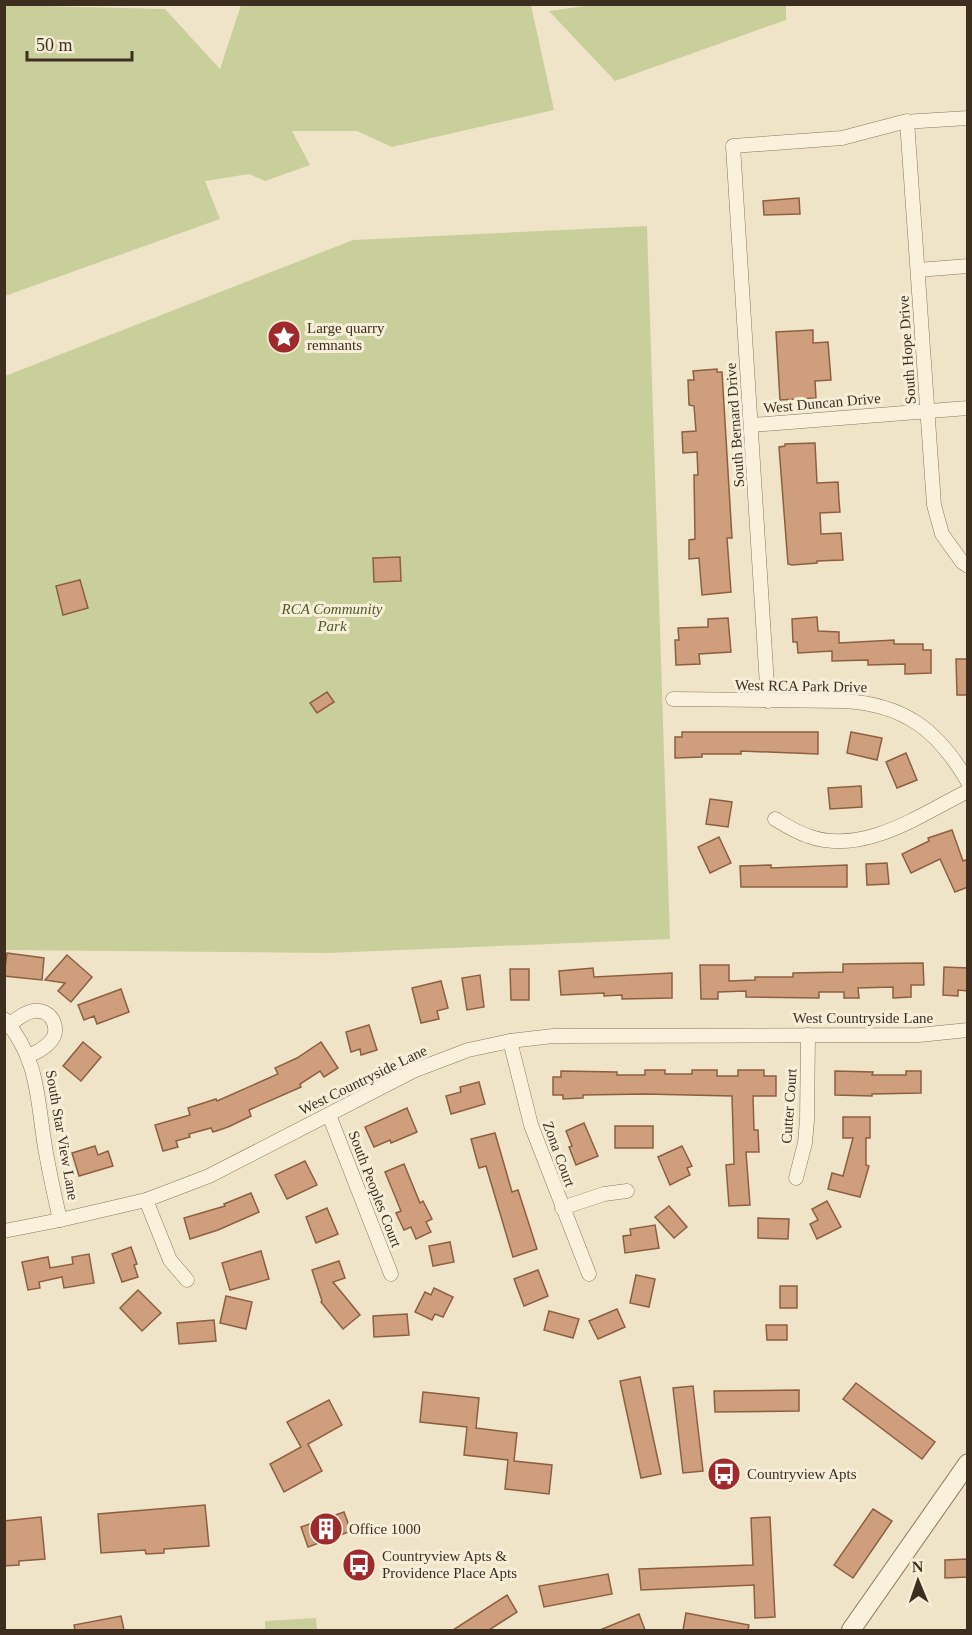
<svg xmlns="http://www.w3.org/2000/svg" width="972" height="1635" font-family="'Times New Roman',serif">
<rect width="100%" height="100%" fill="#f0e4c8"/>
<!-- green -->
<g fill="#c9cf9b">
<polygon points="599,4 786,5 786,20 615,81 549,11"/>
<polygon points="4,5 165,9 220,69 241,5 531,5 554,110 392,147 357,131 292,131 310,165 265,181 249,174 205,181 220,219 5,296"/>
<polygon points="647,226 670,939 328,953 5,950 5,376 353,240"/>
<polygon points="316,1618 317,1630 265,1630 265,1621"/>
</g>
<!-- building -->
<g fill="#cf9f7d" stroke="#8d5f41" stroke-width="1.5">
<polygon points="799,198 800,214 764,215 763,201"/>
<polygon points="813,330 813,343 828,342 831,380 815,381 816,398 780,400 776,332"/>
<polygon points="717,369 717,372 722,372 732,538 727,538 731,592 702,595 699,558 689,559 689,540 695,539 694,475 698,475 697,452 683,453 682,432 696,431 694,406 689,405 688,380 694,380 693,371"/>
<polygon points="815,443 817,483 838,482 839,501 840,512 820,513 821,534 841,533 843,560 817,561 817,563 792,565 788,564 779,447 785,446 785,444"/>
<polygon points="400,557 401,581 374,582 373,558"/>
<polygon points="80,580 88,608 63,615 56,586"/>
<polygon points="817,617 818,631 839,632 839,643 894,640 894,644 923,644 923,650 931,650 931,673 905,674 905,664 868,665 868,660 832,661 832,651 798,653 797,642 793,642 792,619"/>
<polygon points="728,618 731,652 699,654 700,664 676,665 675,640 679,640 678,628 708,627 708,619"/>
<polygon points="956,659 968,659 968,695 957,695"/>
<polygon points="327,692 334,702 317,713 310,703"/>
<polygon points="682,732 818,732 818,754 741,751 741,754 702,754 702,757 675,758 675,737 682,737"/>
<polygon points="851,732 882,738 877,760 847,753"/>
<polygon points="906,753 917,780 897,788 886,762"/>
<polygon points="861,786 862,807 830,809 828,788"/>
<polygon points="710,799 732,802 728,827 706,824"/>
<polygon points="952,830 963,861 968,859 968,887 955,892 940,859 911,873 902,854 929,841 928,838"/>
<polygon points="719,837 731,863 710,873 698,847"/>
<polygon points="887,863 889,884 867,885 866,864"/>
<polygon points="771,865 771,868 847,865 847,887 741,887 740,866"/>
<polygon points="7,953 44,958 42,980 4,976"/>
<polygon points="67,955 92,977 71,1002 58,991 65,983 45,980"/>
<polygon points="923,963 924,985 911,985 911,997 893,998 893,987 858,988 859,998 844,998 844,992 819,992 819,998 746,997 746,991 718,992 718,999 701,999 700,965 729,965 729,981 755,980 755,977 793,977 793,973 843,972 843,964"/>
<polygon points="944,967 968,968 968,991 958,990 958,996 943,995"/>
<polygon points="593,968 594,977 672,973 672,998 622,999 622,995 604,996 604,993 561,995 559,971"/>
<polygon points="510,969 529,969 529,1000 511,1000"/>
<polygon points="480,975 484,1007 467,1010 462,978"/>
<polygon points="441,981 448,1008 437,1011 439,1019 421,1023 412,988"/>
<polygon points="121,989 129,1012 97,1024 94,1016 84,1020 78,1005"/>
<polygon points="369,1025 377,1050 361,1055 360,1049 351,1052 346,1032"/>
<polygon points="83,1042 101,1057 81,1081 63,1066"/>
<polygon points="321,1042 338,1068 324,1077 320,1071 300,1084 301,1087 249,1110 251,1116 228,1127 213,1132 211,1128 189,1134 190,1137 176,1141 178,1147 163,1151 155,1125 190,1115 188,1108 216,1099 217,1101 278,1074 275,1068 297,1058"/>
<polygon points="645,1070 665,1070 665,1074 692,1074 692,1070 717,1070 717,1076 738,1076 738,1070 764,1070 764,1076 776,1076 776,1096 753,1096 754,1130 758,1130 759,1152 746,1152 750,1205 729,1206 726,1165 734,1164 732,1096 645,1094 583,1095 583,1098 563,1099 563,1095 553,1095 553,1077 561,1077 561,1071 617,1072 617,1075 645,1075"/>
<polygon points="835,1071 873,1072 872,1075 906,1075 906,1071 921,1071 921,1093 872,1094 872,1096 835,1095"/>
<polygon points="479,1082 485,1104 451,1114 446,1096 461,1092 460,1087"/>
<polygon points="407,1108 417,1132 391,1143 390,1140 374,1147 365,1127"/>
<polygon points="843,1117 870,1117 870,1138 866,1138 866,1165 869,1166 860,1197 828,1189 832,1173 843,1176 853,1138 843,1138"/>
<polygon points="584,1123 598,1156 576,1165 569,1147 572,1146 566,1131"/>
<rect x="615" y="1126" width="38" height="22"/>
<polygon points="495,1133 512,1192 518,1190 537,1249 513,1257 486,1166 479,1168 471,1139"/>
<polygon points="95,1146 98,1155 108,1151 113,1166 79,1176 72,1153"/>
<polygon points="682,1146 692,1166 687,1168 690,1175 670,1185 658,1157"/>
<polygon points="305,1161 317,1185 287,1199 275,1175"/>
<polygon points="404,1164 420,1203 423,1201 432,1219 426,1222 431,1232 416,1239 411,1227 404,1230 396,1213 401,1211 385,1172"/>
<polygon points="251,1193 259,1212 218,1230 190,1239 184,1218 225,1206 224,1204"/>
<polygon points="827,1201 841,1227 817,1239 810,1224 818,1220 812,1209"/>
<polygon points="669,1206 687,1227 674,1238 655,1217"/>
<polygon points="327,1208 338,1234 316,1243 306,1217"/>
<polygon points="758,1218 789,1219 788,1239 758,1238"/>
<polygon points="655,1225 659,1248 625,1253 623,1236 631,1235 630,1229"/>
<polygon points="450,1242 454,1262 433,1266 429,1246"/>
<polygon points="131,1247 137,1264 134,1265 138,1277 122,1282 112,1254"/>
<polygon points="261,1251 269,1279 230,1290 222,1263"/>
<polygon points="89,1254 94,1283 64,1288 62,1277 39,1282 40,1288 28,1290 22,1262 48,1257 50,1268 73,1264 72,1257"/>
<polygon points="339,1261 345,1278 333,1282 360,1315 343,1329 321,1302 322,1301 312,1270"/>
<polygon points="538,1270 548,1296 524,1306 514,1279"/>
<polygon points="636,1275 655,1279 649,1307 630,1303"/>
<rect x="780" y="1286" width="17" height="22"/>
<polygon points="434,1288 453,1297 443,1317 435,1314 432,1320 415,1312 425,1292 431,1295"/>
<polygon points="138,1290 161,1313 142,1331 120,1308"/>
<polygon points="226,1296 252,1302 246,1329 220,1323"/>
<polygon points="617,1309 625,1327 598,1339 589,1321"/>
<polygon points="549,1311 579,1319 573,1338 544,1330"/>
<polygon points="407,1314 409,1335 374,1337 373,1316"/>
<polygon points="214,1320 216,1341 179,1344 177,1323"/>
<polygon points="766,1325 787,1325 787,1340 767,1340"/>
<polygon points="640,1377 661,1474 641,1478 620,1381"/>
<polygon points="856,1383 935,1442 922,1459 843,1399"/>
<polygon points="693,1386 703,1471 683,1473 673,1388"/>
<polygon points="799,1390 799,1411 715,1412 714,1391"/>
<polygon points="423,1392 479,1398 476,1428 517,1433 514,1461 552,1465 549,1494 505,1489 508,1460 464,1455 467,1427 420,1422"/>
<polygon points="329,1400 342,1425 308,1444 322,1471 284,1492 270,1464 301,1447 287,1422"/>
<polygon points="205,1505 209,1546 164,1549 164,1553 146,1554 145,1550 101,1553 98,1514"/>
<polygon points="873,1509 892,1521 853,1578 834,1565"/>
<polygon points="344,1512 351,1531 308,1547 301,1527"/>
<polygon points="41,1517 45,1559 19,1561 19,1565 4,1566 4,1521"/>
<polygon points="770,1517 775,1617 755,1618 754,1585 641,1590 639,1569 753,1565 751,1518"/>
<polygon points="968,1559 968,1577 945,1578 945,1560"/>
<polygon points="608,1574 612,1594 544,1607 539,1586"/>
<polygon points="507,1595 517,1612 489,1630 453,1630"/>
<polygon points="686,1613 749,1625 748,1630 683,1630"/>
<polygon points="639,1614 645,1630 600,1630"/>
<polygon points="121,1616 124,1630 75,1630 74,1625"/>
</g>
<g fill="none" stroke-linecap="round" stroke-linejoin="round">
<defs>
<g id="minor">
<polyline points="907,121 934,505 942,534 962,562 968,566"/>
<polyline points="918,270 968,266"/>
<polyline points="752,425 968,408"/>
<path d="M673,699L843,701C904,704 938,730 968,782"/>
<polyline points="768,701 733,146 842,138 903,122 968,118"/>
<path d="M775,819C785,825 796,832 808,836C863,856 920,815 968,791"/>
<path d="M4,1019C40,1059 37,1103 46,1153C50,1175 55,1198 60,1220"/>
<path d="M9,1025C17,1019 25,1012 34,1011C53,1009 62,1031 49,1043C44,1049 36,1052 29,1056"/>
<polyline points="510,1041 531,1125 589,1274"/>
<polyline points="329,1115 391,1274"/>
<polyline points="796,1178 805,1143 807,1120 808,1035"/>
<polyline points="146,1200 170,1260 187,1280"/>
<polyline points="562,1208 604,1194 627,1191"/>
<polyline points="4,1231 60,1220 146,1200 209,1176 413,1071 468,1050 510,1041 553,1036 919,1035 968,1030"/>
</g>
<polyline id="tertiary" points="851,1630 968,1463"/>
</defs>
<!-- minor casing -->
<use href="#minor" stroke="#8d765c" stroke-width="15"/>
<!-- tertiary casing -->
<use href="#tertiary" stroke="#8d765c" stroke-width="20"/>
<!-- minor -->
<use href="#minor" stroke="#faf1dc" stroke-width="14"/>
<!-- tertiary -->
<use href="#tertiary" stroke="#faf1dc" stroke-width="18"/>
</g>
<!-- icons -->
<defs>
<symbol id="sight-disc" viewBox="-11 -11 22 22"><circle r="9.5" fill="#9e2a2b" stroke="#f7eed8"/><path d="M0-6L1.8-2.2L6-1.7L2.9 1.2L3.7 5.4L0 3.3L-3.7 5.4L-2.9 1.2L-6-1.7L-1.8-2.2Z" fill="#fff"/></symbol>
<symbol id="bus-disc" viewBox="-11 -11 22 22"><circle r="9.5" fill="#9e2a2b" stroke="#f7eed8"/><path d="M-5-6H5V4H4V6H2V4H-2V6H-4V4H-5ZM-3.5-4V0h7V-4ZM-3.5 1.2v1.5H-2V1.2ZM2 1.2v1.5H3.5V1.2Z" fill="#fff"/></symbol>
<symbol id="building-disc" viewBox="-11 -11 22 22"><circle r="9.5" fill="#9e2a2b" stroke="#f7eed8"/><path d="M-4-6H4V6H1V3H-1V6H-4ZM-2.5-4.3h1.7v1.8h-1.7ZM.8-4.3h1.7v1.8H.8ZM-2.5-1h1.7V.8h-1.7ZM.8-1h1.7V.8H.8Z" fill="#fff"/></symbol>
</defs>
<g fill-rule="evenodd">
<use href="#sight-disc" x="265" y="318" width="38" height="38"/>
<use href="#bus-disc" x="705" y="1455" width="38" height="38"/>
<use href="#building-disc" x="307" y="1510" width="38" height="38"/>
<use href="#bus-disc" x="340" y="1546" width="38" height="38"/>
</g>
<g text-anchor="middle" stroke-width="6" stroke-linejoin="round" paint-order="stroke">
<!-- poi labels -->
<g font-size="15" fill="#3d2e20" stroke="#f7eed8" text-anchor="start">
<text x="307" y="333">Large quarry<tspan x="307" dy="17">remnants</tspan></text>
<text x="747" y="1479">Countryview Apts</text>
<text x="349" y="1534">Office 1000</text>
<text x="382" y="1561">Countryview Apts &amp;<tspan x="382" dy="17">Providence Place Apts</tspan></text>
</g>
<!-- street labels -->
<g font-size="15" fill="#3d2e20" stroke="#f7eed8">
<text transform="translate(907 350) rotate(-94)" y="5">South Hope Drive</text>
<text transform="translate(822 403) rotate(-5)" y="5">West Duncan Drive</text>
<text transform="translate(735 425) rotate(-94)" y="5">South Bernard Drive</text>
<text transform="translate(801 686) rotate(1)" y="5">West RCA Park Drive</text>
<text x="863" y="1023">West Countryside Lane</text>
<text transform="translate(363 1080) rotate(-26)" y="5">West Countryside Lane</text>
<text transform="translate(789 1106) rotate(-86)" y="5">Cutter Court</text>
<text transform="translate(62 1135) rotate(80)" y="5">South Star View Lane</text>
<text transform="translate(559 1154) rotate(70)" y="5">Zona Court</text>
<text transform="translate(375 1189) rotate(69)" y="5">South Peoples Court</text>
</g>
<!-- park labels -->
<g font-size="15" font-style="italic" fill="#4d5a26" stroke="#f7eed8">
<text x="332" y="614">RCA Community<tspan x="332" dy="17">Park</tspan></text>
</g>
</g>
<!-- border -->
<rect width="972" height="1635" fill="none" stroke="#3d2e20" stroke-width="12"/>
<!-- north arrow -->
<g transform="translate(918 1581) rotate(358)" stroke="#f7eed8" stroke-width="4.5" paint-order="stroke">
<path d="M0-4.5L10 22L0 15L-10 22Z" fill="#3d2e20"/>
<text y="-9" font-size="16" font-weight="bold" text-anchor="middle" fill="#3d2e20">N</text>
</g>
<!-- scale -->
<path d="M27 51v9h105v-9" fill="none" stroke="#3d2e20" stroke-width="3"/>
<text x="36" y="51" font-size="18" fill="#3d2e20" stroke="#f7eed8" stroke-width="4.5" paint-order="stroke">50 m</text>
</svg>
